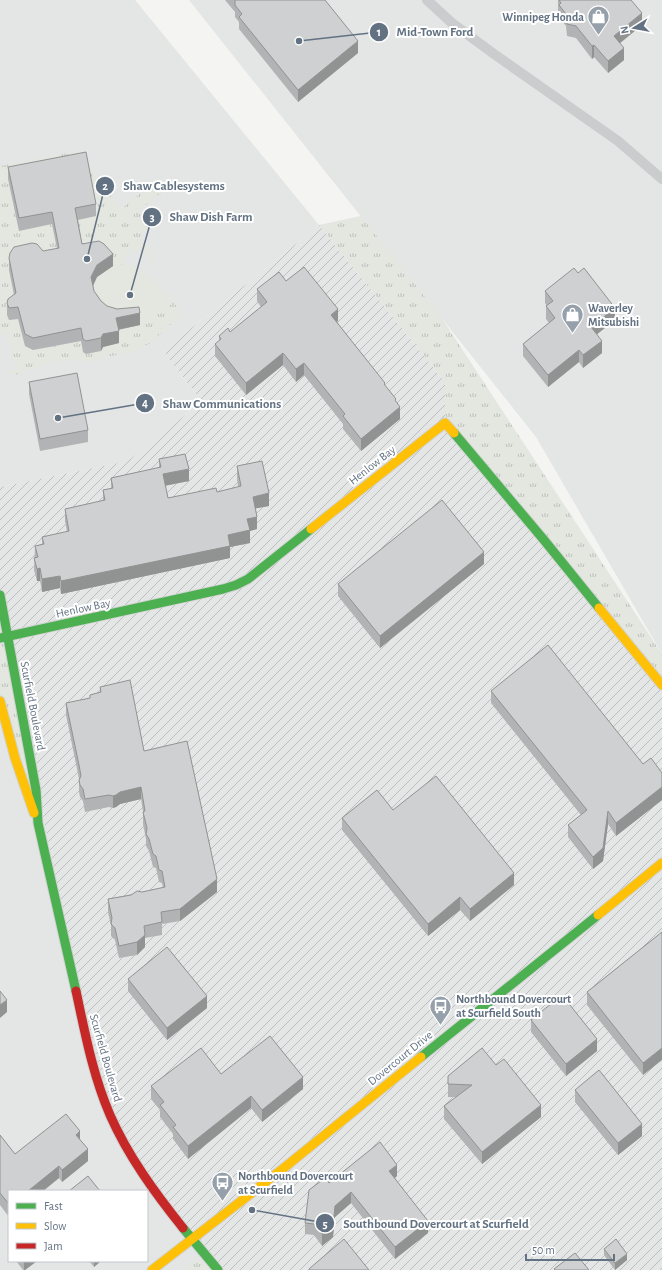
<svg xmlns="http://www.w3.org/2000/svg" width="662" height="1270" font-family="'Alegreya Sans',sans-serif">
<defs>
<pattern id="industrial-furrows" width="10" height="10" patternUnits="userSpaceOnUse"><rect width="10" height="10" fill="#e4e6e5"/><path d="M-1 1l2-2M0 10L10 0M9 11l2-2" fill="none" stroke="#bcbfbf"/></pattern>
<pattern id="grass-tufts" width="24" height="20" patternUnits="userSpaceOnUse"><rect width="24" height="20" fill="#e3e7e0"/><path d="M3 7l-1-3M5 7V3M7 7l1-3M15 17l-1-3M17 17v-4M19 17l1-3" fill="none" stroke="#bcc0bb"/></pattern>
</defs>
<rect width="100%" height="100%" fill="#f4f4f2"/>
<!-- built -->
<g fill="#e4e6e5" fill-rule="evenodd">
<polygon points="0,0 135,0 319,225 311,232 163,351 202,402 129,461 0,487"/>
<polygon points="189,0 662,0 662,654 536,437"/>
<path d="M0,701L218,1270H0ZM9,1191H147V1261H9Z"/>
</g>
<!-- industrial -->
<polygon fill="url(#industrial-furrows)" points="319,225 445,382 445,423 662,685 662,1270 218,1270 138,1168 90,1054 0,595 0,487 128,461 202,402 163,351 311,232"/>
<!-- grass -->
<g fill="url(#grass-tufts)">
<path d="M83,150L86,164L121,209L157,180L166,189L139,211L151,226L139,239L177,286L150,258L141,252L129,250L124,264L113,267L103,252L75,258L71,221L96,216L57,223V252L9,270L17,308L9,319H18L33,350L81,341L83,352L86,354L101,351L124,320L162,313L173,302C178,308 181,310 178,318L149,344L132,352L81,362C71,355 36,368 24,371C19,376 14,375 8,372L7,371L16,369L9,334L0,335V291L3,290L0,276V166Z"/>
<polygon points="361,216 441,317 662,654 662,685 445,423 445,382 319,225"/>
<polygon points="0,595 38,823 0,701"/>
<polygon points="196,1261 202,1264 207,1270 185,1270"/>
</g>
<!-- green -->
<path fill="#e3e7e0" d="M126,264L143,270L173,302L163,313L122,319H112L93,291C99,272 107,268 126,264Z"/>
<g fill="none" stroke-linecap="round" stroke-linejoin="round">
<defs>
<g id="fast">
<polyline points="454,433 544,540 599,608"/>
<polyline points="0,595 36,790 38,823 76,991"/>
<polyline points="0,638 223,589 236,585 248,579 311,529"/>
<polyline points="421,1057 598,915"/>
<polyline points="183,1228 218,1270"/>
</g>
<g id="slow">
<polyline points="311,529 445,423 454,433"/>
<polyline points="599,608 662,685"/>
<polyline points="0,701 15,758 34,813"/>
<polyline points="598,915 662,863"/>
<polyline points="152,1270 285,1167 421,1057"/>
</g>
<path id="jam" d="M76,991C85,1033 93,1076 110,1115C128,1156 155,1193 183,1228"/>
</defs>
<!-- fast casing -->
<use href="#fast" stroke="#d0d2d2" stroke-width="11"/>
<!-- slow casing -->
<use href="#slow" stroke="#d0d2d2" stroke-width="11"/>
<!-- jam casing -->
<use href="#jam" stroke="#d0d2d2" stroke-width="11"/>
<!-- street -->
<polyline stroke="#cbcccd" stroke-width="10" points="427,0 452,23 494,54 618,141 662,179"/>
<!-- fast -->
<use href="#fast" stroke="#4caf50" stroke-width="9"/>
<!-- slow -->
<use href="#slow" stroke="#ffc107" stroke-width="9"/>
<!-- jam -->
<use href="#jam" stroke="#c62828" stroke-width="9"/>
</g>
<!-- wall -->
<g fill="#b2b3b4">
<polygon points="225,0 325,0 358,53 298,102 239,29 239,22 235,17 235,12"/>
<polygon points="558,0 631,0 642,25 620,43 624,60 608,73 594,57 592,59 576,38 567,36 566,26 559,17 559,13 558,12"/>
<polygon points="8,167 96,204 96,216 78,220 82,244 113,266 97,277 93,286 94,291 101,301 107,306 140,325 118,330 119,343 103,347 101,351 86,354 83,352 81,341 33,350 25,346 18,319 9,320 7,315 7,303 14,295 9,270 9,258 57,249 52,224 19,231 8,179"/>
<polygon points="286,281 338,321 337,322 385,386 396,402 400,419 361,451 343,429 343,424 304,375 296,382 283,365 246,395 215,356 215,344 219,341 219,336 230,332 261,307 257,301 257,289"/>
<polygon points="545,291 615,320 597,334 602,353 583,368 579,362 548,387 523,356 523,344 549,323 546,319 546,306 547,306 545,303"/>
<polygon points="29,382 88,430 88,442 40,451 29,394"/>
<polygon points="159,459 189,481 165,486 168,498 217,492 238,487 237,479 237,466 269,506 256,508 257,529 250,531 250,543 230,547 230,558 61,594 60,588 42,592 40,581 37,581 34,570 35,546 42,544 42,537 67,532 65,521 65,509 103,501 103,490 111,489 111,478 159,468"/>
<polygon points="484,564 380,648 338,596 338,584"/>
<polygon points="100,687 144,751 217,892 180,921 162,924 162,935 145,938 145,947 137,955 119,958 115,940 111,936 111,926 108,912 108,899 163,888 162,883 159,882 156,868 153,867 149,851 146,846 146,839 143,824 143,812 141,799 120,804 116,807 113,808 109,807 85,812 83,801 80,797 79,792 79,779 66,715 66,703 90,698 90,695 100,693"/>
<polygon points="491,691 662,773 662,800 616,836 608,824 603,861 593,869 568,837 568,825 581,815 491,703"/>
<polygon points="393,810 514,885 470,921 460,910 428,936 342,830 342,818"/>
<polygon points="662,932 643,1075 587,1005 587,992"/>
<polygon points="128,979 207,1008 167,1040 128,991"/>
<polygon points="531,1020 597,1051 566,1076 531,1032"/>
<polygon points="496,1065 541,1117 482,1164 444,1119 444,1106 457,1097 448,1097 448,1076"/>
<polygon points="221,1074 303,1089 262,1122 251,1108 188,1159 173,1139 173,1134 160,1117 160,1110 151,1099 151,1086"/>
<polygon points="575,1090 642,1136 618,1155 575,1102"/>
<polygon points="0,1135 15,1154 80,1139 88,1161 62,1182 59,1178 43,1191 9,1191 9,1217 0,1205"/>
<polygon points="397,1176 395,1178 428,1233 395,1259 351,1203 335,1217 333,1237 322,1246 314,1235 305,1234 305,1223 329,1183"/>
<polygon points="9,1239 9,1252 8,1251 8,1240"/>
<polygon points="604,1249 627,1260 615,1270 604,1255"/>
<polygon points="16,1261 37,1261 25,1270 23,1270"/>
<polygon points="89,1261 101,1261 94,1267"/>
</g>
<!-- shaded-wall -->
<g fill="#919292">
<polygon points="642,13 642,25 614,48 614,36"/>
<polygon points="358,41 358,53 298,102 298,90"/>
<polygon points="594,45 594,57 592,59 592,46"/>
<polygon points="624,48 624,60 608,73 608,61"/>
<polygon points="113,254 113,266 97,277 91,290 91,277 97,265"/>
<polygon points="615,308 615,320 591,339 591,327"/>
<polygon points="338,309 338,321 331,327 331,315"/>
<polygon points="140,313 140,325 116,330 116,318"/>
<polygon points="119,331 119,343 103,347 101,351 101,338 103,334"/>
<polygon points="602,341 602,353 583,368 583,355"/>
<polygon points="579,350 579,362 548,387 548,375"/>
<polygon points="283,353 283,365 246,395 246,383"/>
<polygon points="304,363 304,375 296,382 296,369"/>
<polygon points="396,399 396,410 400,407 400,419 361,451 361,439"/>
<polygon points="189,469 189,481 163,486 163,474"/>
<polygon points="269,493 269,506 253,509 253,497"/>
<polygon points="257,517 257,529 250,531 250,543 230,547 230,558 61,594 61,581 247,519"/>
<polygon points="484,552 484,564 380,648 380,636"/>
<polygon points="40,568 40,581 37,581 37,569"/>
<polygon points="60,576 60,588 42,592 42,579"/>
<polygon points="141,787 141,799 120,804 116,807 113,808 113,796 120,792"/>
<polygon points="662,787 662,800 616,836 616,823"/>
<polygon points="608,811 608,824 603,861 593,869 593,857"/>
<polygon points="514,873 514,885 470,921 470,909"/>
<polygon points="217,879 217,892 180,921 180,909"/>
<polygon points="460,897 460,910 428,936 428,924"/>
<polygon points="145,935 145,947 137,955 137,942"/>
<polygon points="207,996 207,1008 167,1040 167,1028"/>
<polygon points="7,1000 7,1012 0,1018 0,1005"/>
<polygon points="597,1039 597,1051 566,1076 566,1064"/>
<polygon points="662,1048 662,1060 643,1075 643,1063"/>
<polygon points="303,1077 303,1089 262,1122 262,1110"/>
<polygon points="251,1096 251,1108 188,1159 188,1146"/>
<polygon points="541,1105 541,1117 482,1164 482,1152"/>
<polygon points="642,1124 642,1136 618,1155 618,1143"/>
<polygon points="80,1131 80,1144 76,1135"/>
<polygon points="88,1149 88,1161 62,1182 62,1170"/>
<polygon points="397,1165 397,1176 389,1183 389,1171"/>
<polygon points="59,1166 59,1178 43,1191 28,1191"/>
<polygon points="351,1192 351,1203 335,1217 333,1237 322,1246 322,1234 335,1206"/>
<polygon points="428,1221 428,1233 395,1259 395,1247"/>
<polygon points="627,1254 627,1260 615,1270 615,1263"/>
<polygon points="24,1261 37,1261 25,1270 24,1270"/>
<polygon points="94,1261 101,1261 94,1267"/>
</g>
<!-- building -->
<g fill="#cfd0d1" stroke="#919292">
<polygon points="235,0 325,0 358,41 298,90 239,17 242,14 235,5"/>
<polygon points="559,0 631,0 642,13 614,36 624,48 608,61 594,45 592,46 576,26 567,24 566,14 559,5 561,3"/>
<polygon points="86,152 96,204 75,208 82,244 99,241 104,244 113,254 97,265 91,277 94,291 101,301 107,306 117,309 139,307 140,313 116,318 119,331 103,334 101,338 86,341 83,339 81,328 33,338 25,334 18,307 9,308 7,303 8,299 16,293 9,258 10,253 14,247 32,243 37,244 43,251 59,248 52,212 19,218 8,167"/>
<polygon points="304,267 338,309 331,315 385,383 384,384 396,399 395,400 400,407 361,439 343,416 345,414 304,363 296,369 283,353 246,383 215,344 221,339 219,336 228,328 230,332 267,302 257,289 279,272 286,281"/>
<polygon points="574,268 578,273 584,268 615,308 591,327 602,341 583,355 579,350 548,375 523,344 555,318 546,306 553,301 545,291"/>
<polygon points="77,373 88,430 40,439 29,382"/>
<polygon points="185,454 189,469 163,474 168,498 216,488 217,492 241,486 237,466 262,461 269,493 253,497 257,517 247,519 250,530 228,535 230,546 61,581 60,576 42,579 40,568 37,569 34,558 38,557 35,546 44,544 42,537 69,531 65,509 105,500 103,490 113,488 111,478 161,467 159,459"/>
<polygon points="442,500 484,552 380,636 338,584"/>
<polygon points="548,645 643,764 651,758 662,773 662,787 616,823 608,811 603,848 593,857 568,825 587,810 491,691"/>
<polygon points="130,680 144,751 187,741 217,879 180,909 161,912 162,922 144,926 145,935 137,942 119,946 115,928 111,924 112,918 108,899 131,895 137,891 142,892 165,887 162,871 159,870 156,856 153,854 149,839 146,834 147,828 143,812 145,811 141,787 120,792 116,795 113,796 109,795 85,799 83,789 80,785 79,780 81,776 79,765 66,703 90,698 90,695 101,692 100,687"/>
<polygon points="436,776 514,873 470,909 460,897 428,924 342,818 377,790 393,810"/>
<polygon points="662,932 662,1048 643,1063 587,992"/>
<polygon points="167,947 207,996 167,1028 128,979"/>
<polygon points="0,991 7,1000 0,1005"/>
<polygon points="562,995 597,1039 566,1064 531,1020"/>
<polygon points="270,1036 303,1077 262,1110 251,1096 188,1146 173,1127 176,1125 160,1105 164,1102 151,1086 201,1048 221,1074"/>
<polygon points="482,1048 496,1065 504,1059 541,1105 482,1152 444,1106 472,1085 448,1084 448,1076"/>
<polygon points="599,1070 642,1124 618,1143 575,1090"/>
<polygon points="66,1114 80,1131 76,1135 88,1149 62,1170 59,1166 28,1191 9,1191 9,1204 0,1193 0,1135 15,1154"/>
<polygon points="380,1142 397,1165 389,1171 428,1221 395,1247 351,1192 335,1206 333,1225 322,1234 314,1224 305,1223 309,1190 325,1178 329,1183"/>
<polygon points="88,1176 100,1191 69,1191"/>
<polygon points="344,1239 369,1270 309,1270 309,1269"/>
<polygon points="616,1239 627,1254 615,1263 604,1249"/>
<polygon points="575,1253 589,1270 555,1270 554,1269"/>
</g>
<!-- icons -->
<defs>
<symbol id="shop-pin" viewBox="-11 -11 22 30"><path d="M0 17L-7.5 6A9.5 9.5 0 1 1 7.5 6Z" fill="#96a0aa" stroke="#fff"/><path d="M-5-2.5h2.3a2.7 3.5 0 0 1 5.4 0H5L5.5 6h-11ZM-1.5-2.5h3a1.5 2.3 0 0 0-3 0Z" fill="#fff"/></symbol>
<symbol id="bus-pin" viewBox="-11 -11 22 30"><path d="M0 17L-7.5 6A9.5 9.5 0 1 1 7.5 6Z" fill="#96a0aa" stroke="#fff"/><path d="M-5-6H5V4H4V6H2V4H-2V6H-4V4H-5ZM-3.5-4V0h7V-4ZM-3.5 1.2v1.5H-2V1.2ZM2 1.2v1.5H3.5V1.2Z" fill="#fff"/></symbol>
</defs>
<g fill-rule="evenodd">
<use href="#shop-pin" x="586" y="4" width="25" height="34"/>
<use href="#shop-pin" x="560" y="302" width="25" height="34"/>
<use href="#bus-pin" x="428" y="994" width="25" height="34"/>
<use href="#bus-pin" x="210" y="1170" width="25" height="34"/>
</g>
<g text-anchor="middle" stroke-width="4" stroke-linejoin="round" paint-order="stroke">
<!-- poi labels -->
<g font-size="12" font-weight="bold" fill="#637283" stroke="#fff" text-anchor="start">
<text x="584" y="21" text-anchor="end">Winnipeg Honda</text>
<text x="588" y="312">Waverley<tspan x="588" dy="14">Mitsubishi</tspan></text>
<text x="456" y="1003">Northbound Dovercourt<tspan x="456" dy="14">at Scurfield South</tspan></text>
<text x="238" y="1180">Northbound Dovercourt<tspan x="238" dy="14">at Scurfield</tspan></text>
</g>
<!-- street labels -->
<g font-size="12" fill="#637283" stroke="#fff">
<text transform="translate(372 465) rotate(-38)" y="4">Henlow Bay</text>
<text transform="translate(83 608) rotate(-12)" y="4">Henlow Bay</text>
<text transform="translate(33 706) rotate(79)" y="4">Scurfield Boulevard</text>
<text transform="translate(106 1058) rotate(74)" y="4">Scurfield Boulevard</text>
<text transform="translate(400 1058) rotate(-39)" y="4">Dovercourt Drive</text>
</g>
</g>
<!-- callouts -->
<path fill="none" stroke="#637283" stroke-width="1.5" d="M299 41L379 32M87 259L105 186M130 295L152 217M58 418L145 403M252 1210L325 1223"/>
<g fill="#637283" stroke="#fff" stroke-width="1.5">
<circle cx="299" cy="41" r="4"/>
<circle cx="87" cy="259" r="4"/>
<circle cx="130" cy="295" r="4"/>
<circle cx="58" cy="418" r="4"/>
<circle cx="252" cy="1210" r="4"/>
<circle cx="379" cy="32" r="10"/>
<circle cx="105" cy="186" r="10"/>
<circle cx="152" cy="217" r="10"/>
<circle cx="145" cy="403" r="10"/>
<circle cx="325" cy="1223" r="10"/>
</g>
<g font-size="12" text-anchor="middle" font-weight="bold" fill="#fff">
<text x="379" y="36">1</text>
<text x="105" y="190">2</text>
<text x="152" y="221">3</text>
<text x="145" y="407">4</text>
<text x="325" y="1228">5</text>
</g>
<g font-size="13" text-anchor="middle" font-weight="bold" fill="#637283" stroke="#fff" stroke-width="4" stroke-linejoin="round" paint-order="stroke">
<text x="435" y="36">Mid-Town Ford</text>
<text x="174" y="190">Shaw Cablesystems</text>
<text x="211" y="221">Shaw Dish Farm</text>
<text x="222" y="408">Shaw Communications</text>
<text x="436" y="1228">Southbound Dovercourt at Scurfield</text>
</g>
<!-- legend -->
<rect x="8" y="1190" width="140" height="72" fill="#ffffff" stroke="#c1c7cd"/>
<rect x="16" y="1203" width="20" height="6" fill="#4caf50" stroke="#c1c7cd"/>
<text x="44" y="1210" font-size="12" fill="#637283">Fast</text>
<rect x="16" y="1223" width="20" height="6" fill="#ffc107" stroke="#c1c7cd"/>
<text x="44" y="1230" font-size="12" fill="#637283">Slow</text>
<rect x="16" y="1243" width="20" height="6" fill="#c62828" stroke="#c1c7cd"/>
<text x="44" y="1250" font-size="12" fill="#637283">Jam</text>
<!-- north arrow -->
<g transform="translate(634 28) rotate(259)" stroke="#ffffff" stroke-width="3" paint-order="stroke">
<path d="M0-3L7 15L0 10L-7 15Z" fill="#637283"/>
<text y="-6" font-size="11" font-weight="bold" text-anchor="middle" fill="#637283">N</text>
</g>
<!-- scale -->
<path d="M526 1254v6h88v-6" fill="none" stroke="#637283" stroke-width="2"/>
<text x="532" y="1254" font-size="12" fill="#637283" stroke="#ffffff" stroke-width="3" paint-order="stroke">50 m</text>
</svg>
